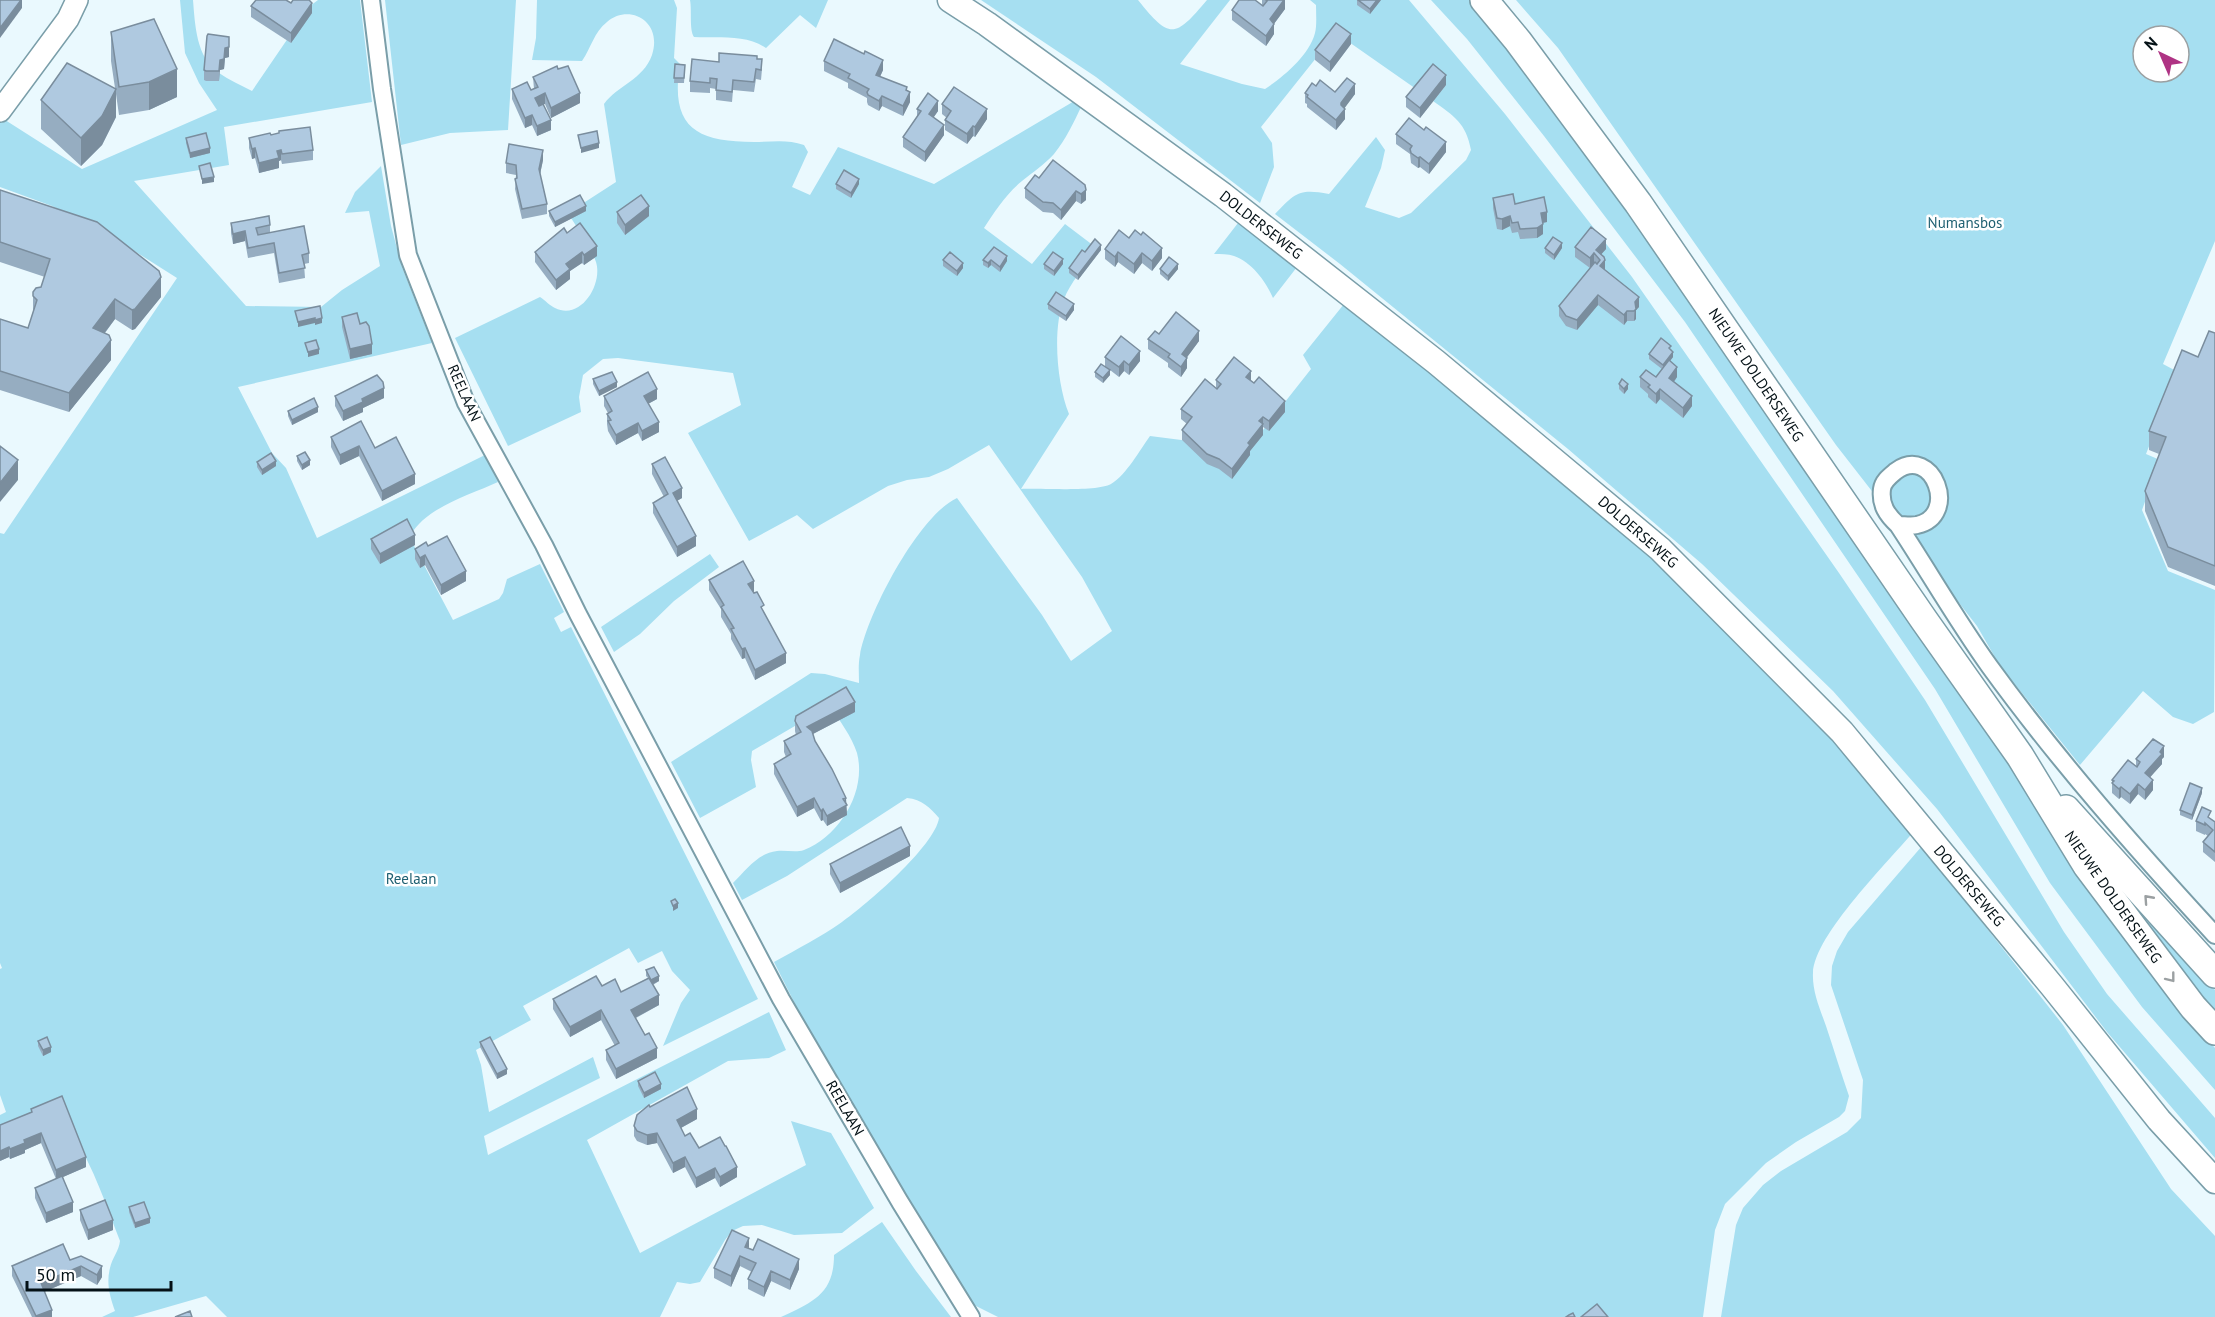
<svg xmlns="http://www.w3.org/2000/svg" width="2215" height="1317" font-family="'PT Sans',sans-serif">
<rect width="100%" height="100%" fill="#eaf9fe"/>
<!-- green -->
<g fill="#a6dff1" fill-rule="evenodd">
<path d="M180,0H193C195,24 196,58 219,73C229,80 241,85 252,91L310,6L318,0H360L372,102L224,127L229,165L134,181L246,306L321,307L342,290L380,266L369,211L345,213L355,192L381,166L391,226L402,267L432,343L238,387L272,453L286,468L317,538L485,455L498,482C470,495 426,507 410,536L413,544L453,620L499,599L503,593L507,579L540,564L564,612L554,618L561,632L571,627L758,999L663,1046L681,1003L690,990L672,971L662,951L638,963L629,948L523,1006L531,1020L476,1050L481,1065L489,1112L593,1057L600,1078L484,1136L488,1155L769,1012L786,1050L769,1058L728,1061L587,1140L640,1253L806,1165L791,1121L831,1133L874,1208L842,1233L794,1235L762,1225L743,1226L732,1231L725,1240L700,1282L690,1284L677,1282L660,1317H227L206,1296L133,1317H102L115,1311C110,1297 106,1283 110,1268C112,1258 119,1251 120,1241C106,1205 94,1168 73,1135L0,1145V1115L6,1112L0,1095V969L2,968L0,963V533L4,534L177,278L109,235L52,206L0,187V121L2,118L82,169L217,110L199,83L185,53Z"/>
<polygon points="385,0 516,0 508,130 450,133 401,145"/>
<path d="M537,0H674L677,8L674,58L680,64C670,126 694,142 754,142C772,142 787,139 804,145L808,152L792,187L810,195L838,147L934,184L1076,100L1082,105C1074,122 1066,139 1054,154C1044,165 1033,172 1022,181C1006,194 995,211 984,228L1032,264L1065,224L1098,249C1087,264 1071,281 1064,299C1052,329 1057,385 1069,414L1021,489C1040,488 1097,492 1111,484C1127,474 1139,451 1150,436L1244,448L1252,444L1311,369L1303,355L1344,304L1545,463L1713,611L1916,829C1890,860 1814,935 1813,973C1812,991 1820,1009 1826,1026C1834,1050 1841,1073 1849,1096L1845,1111L1839,1117L1796,1142L1766,1163L1725,1204L1715,1230L1703,1317H998L972,1304L930,1250L816,1046L774,962C797,949 821,937 842,922C866,905 935,846 939,818C930,808 922,799 907,798L787,876L742,900L733,883C746,870 758,853 777,851C786,850 796,853 804,850C840,836 867,791 857,753C852,737 839,719 829,706L752,751L751,760L756,787L700,818L671,762L811,673L825,674L859,683C859,674 858,664 860,655C867,614 919,515 957,498L1042,615L1071,661L1112,631L1082,577L989,445L948,469L929,477L907,480L888,486L813,529L797,515L749,541L688,433L741,405L733,373L618,358L603,359L583,375L579,397L581,412L508,446L455,338L540,297C545,300 550,306 555,308C581,321 603,284 596,262C590,245 577,228 568,213L616,182L604,104C618,85 643,80 652,55C663,21 629,3 607,22C594,32 591,48 582,61L532,60L536,38Z"/>
<path d="M690,0H828L816,28L800,15L766,48C746,34 718,38 694,37C689,30 692,10 690,0Z"/>
<path d="M981,0H1138C1170,40 1175,38 1207,0H1230L1180,64L1242,84L1265,89C1283,77 1309,56 1315,33C1317,25 1316,14 1316,5L1310,0H1409L1505,114L1632,277L1839,573L1925,700L2064,932L2107,994L2215,1118V1158L2107,1032L1937,809L1833,691L1702,564L1568,449L1340,264L1275,214C1295,193 1299,188 1329,194L1376,137L1385,150L1381,168L1365,207L1399,218L1411,213L1466,160L1471,150C1466,123 1454,116 1433,101L1446,85L1419,91L1336,33L1261,127L1272,143L1274,167L1260,203L1096,77Z"/>
<polygon points="1431,0 1472,0 1543,89 2195,1025 2215,1048 2215,1090 2142,1007 2050,883 1935,689 1685,322 1544,136 1467,39"/>
<path d="M1516,0H2215V241L2163,364L2178,372L2146,454L2160,460L2142,510L2168,571L2215,590L2214,712L2193,724L2173,717L2143,691L2080,765L2000,666L1977,626L1836,445L1558,48ZM2143,36H2179V72H2143Z"/>
<path d="M1238,223L1297,267L1273,298C1266,282 1252,262 1234,256C1228,254 1221,254 1214,254Z"/>
<polygon points="710,554 719,567 674,601 640,634 614,652 601,627"/>
<polygon points="1922,846 2063,1025 2171,1189 2215,1236 2215,1317 1721,1317 1736,1225 1743,1208 1763,1185 1781,1171 1847,1132 1861,1118 1863,1080 1831,985 1832,966 1837,951 1848,932"/>
<polygon points="2143,917 2215,990 2215,1017 2156,943"/>
<path d="M882,1222L916,1271L951,1317H781C813,1302 834,1294 834,1255Z"/>
</g>
<g fill="none" stroke-linecap="round" stroke-linejoin="round">
<defs>
<g id="minor">
<polyline points="371,0 382,89 408,255 466,403 544,545 578,614 781,999 900,1202 971,1317"/>
<path d="M1898,525C1904,525 1911,526 1917,525C1960,516 1933,444 1896,471C1890,476 1883,481 1882,489C1880,505 1887,515 1898,525C1929,572 1957,621 1990,667C2059,762 2136,849 2215,935"/>
</g>
<polyline id="tertiary" points="0,111 68,19 77,0"/>
<polyline id="secondary" points="950,0 987,24 1223,195 1436,362 1660,549 1842,732 2052,986 2159,1120 2215,1181"/>
<g id="primary">
<polyline points="1484,0 1518,41 1638,203 1924,620 2020,756 2087,866 2193,1007 2215,1031"/>
<polyline points="2066,809 2215,974"/>
</g>
</defs>
<!-- minor casing -->
<use href="#minor" stroke="#7a9ea9" stroke-width="20"/>
<!-- tertiary casing -->
<use href="#tertiary" stroke="#7a9ea9" stroke-width="24"/>
<!-- secondary casing -->
<use href="#secondary" stroke="#7a9ea9" stroke-width="27"/>
<!-- primary casing -->
<use href="#primary" stroke="#7a9ea9" stroke-width="30"/>
<!-- minor -->
<use href="#minor" stroke="#fff" stroke-width="16"/>
<!-- tertiary -->
<use href="#tertiary" stroke="#fff" stroke-width="21"/>
<!-- secondary -->
<use href="#secondary" stroke="#fff" stroke-width="24"/>
<!-- primary -->
<use href="#primary" stroke="#fff" stroke-width="27"/>
</g>
<!-- wall -->
<g fill="#96adc1">
<polygon points="1262,0 1285,0 1285,9 1274,24 1274,34 1266,46 1232,20 1232,10 1262,6"/>
<polygon points="1357,0 1381,0 1370,14 1357,5"/>
<polygon points="291,3 312,13 291,43 251,17 251,6"/>
<polygon points="111,32 177,97 149,110 119,115 116,94 116,117 102,145 81,166 41,129 41,100 115,88 111,61"/>
<polygon points="1351,44 1330,72 1315,60 1315,50"/>
<polygon points="229,47 229,57 225,58 224,69 220,70 219,81 206,81 204,80 204,70"/>
<polygon points="757,59 762,69 761,80 756,79 754,92 733,90 732,102 716,100 716,89 710,88 710,93 690,92 690,81 719,62"/>
<polygon points="824,61 883,70 880,77 907,91 910,102 903,116 882,106 879,111 868,105 867,102 867,98 848,88 848,83 824,71"/>
<polygon points="675,64 685,65 684,83 674,83"/>
<polygon points="533,77 580,103 551,118 545,104 543,104 551,130 537,136 532,125 525,128 512,99 512,89 531,90 534,89"/>
<polygon points="1446,85 1420,118 1406,107 1406,97"/>
<polygon points="1316,86 1335,92 1355,94 1344,108 1345,119 1336,130 1307,107 1307,104 1305,103 1305,93"/>
<polygon points="942,104 987,119 975,137 973,136 967,144 945,130 945,120 947,118 942,114"/>
<polygon points="917,109 938,111 933,118 944,135 925,162 903,147 903,137 917,117"/>
<polygon points="1396,134 1446,152 1429,174 1420,167 1418,168 1411,163 1410,154 1396,144"/>
<polygon points="271,135 313,150 313,160 282,164 281,160 279,161 279,168 259,173 255,158 252,159 249,148 249,138"/>
<polygon points="186,138 210,153 190,158 186,143"/>
<polygon points="543,160 540,174 547,204 547,214 522,219 515,189 516,175 506,173 506,163"/>
<polygon points="1053,160 1086,200 1081,204 1076,201 1061,220 1053,213 1043,212 1025,198 1025,188 1039,178"/>
<polygon points="836,184 859,184 851,198 836,189"/>
<polygon points="0,190 161,297 135,329 132,330 115,319 105,333 111,360 69,412 0,390 0,319 28,328 33,312 33,292 41,287 45,277 0,262"/>
<polygon points="1493,198 1515,204 1547,222 1543,223 1543,234 1537,238 1520,239 1518,232 1512,233 1510,226 1502,230 1497,229 1493,208"/>
<polygon points="549,211 586,211 555,227 549,216"/>
<polygon points="617,212 649,216 625,235 617,223"/>
<polygon points="231,223 270,225 270,232 309,253 309,263 304,264 305,278 279,283 274,253 248,258 245,241 233,244 231,233"/>
<polygon points="567,233 597,256 584,265 582,263 570,271 570,279 556,290 535,262 535,252"/>
<polygon points="1129,238 1162,258 1152,271 1142,263 1134,274 1118,262 1115,267 1105,259 1105,249"/>
<polygon points="1575,247 1606,249 1601,254 1605,270 1639,307 1636,310 1636,319 1634,321 1627,321 1624,325 1598,305 1577,330 1566,326 1559,316 1559,306 1590,268 1575,257"/>
<polygon points="1545,248 1562,248 1554,260 1545,253"/>
<polygon points="1101,250 1078,280 1069,273 1069,268 1085,252"/>
<polygon points="943,260 963,268 957,276 943,266"/>
<polygon points="983,260 1007,261 1000,272 991,265 988,268 983,265"/>
<polygon points="1044,264 1063,264 1054,276 1044,269"/>
<polygon points="1160,269 1178,269 1168,281 1160,274"/>
<polygon points="1048,304 1074,310 1066,321 1048,309"/>
<polygon points="342,317 360,324 372,354 350,359 342,327"/>
<polygon points="2215,333 2215,586 2168,567 2145,511 2145,491 2159,454 2149,450 2149,431"/>
<polygon points="1159,334 1199,341 1187,357 1187,368 1181,377 1168,367 1168,363 1148,349 1148,339"/>
<polygon points="1671,350 1673,357 1670,361 1677,377 1674,382 1692,406 1683,418 1660,399 1656,404 1648,397 1648,394 1640,387 1640,377 1656,377 1662,369 1649,359 1649,354"/>
<polygon points="1105,357 1140,361 1129,375 1124,371 1119,377 1110,370 1110,375 1103,383 1095,377 1095,372 1105,366"/>
<polygon points="593,379 617,387 599,396 593,384"/>
<polygon points="1216,380 1251,381 1285,412 1269,431 1263,427 1263,435 1250,451 1250,455 1232,479 1219,469 1207,464 1182,440 1182,430 1187,424 1181,419 1181,409 1216,388"/>
<polygon points="1619,384 1628,389 1624,394 1619,389"/>
<polygon points="335,396 384,398 363,408 363,412 343,421 335,406"/>
<polygon points="604,396 657,399 648,404 659,432 642,441 638,433 616,445 608,431 607,424 607,414 608,413 604,406"/>
<polygon points="288,411 318,412 292,425 288,416"/>
<polygon points="331,437 375,448 415,484 382,501 359,456 340,465 331,447"/>
<polygon points="297,456 310,465 302,470 297,461"/>
<polygon points="257,462 276,466 262,475 257,467"/>
<polygon points="652,464 682,498 677,501 696,546 677,557 653,513 653,503 664,497 652,474"/>
<polygon points="371,539 415,545 380,564 371,549"/>
<polygon points="415,549 466,581 441,595 425,565 420,568 415,559"/>
<polygon points="709,580 754,591 753,591 764,613 786,663 755,680 745,658 742,659 731,639 731,634 721,617 721,609 709,590"/>
<polygon points="855,712 813,734 815,741 846,803 847,815 827,826 823,820 821,821 814,808 797,817 774,774 774,764 786,757 784,752 784,741 796,735 795,731 795,721"/>
<polygon points="2164,757 2162,759 2162,764 2150,777 2153,790 2145,800 2138,794 2130,804 2121,797 2119,799 2112,793 2112,780 2136,767 2136,759"/>
<polygon points="2202,793 2192,820 2180,815 2180,810"/>
<polygon points="2211,819 2215,822 2215,862 2203,852 2203,842 2208,836 2205,834 2205,835 2196,831 2196,821"/>
<polygon points="910,856 840,893 830,874 830,864"/>
<polygon points="646,970 659,981 653,985 659,1005 636,1018 657,1058 616,1079 606,1060 606,1050 615,1046 601,1020 570,1037 553,1009 553,999 602,986 621,992 648,978 646,976"/>
<polygon points="38,1041 51,1052 43,1056 38,1046"/>
<polygon points="480,1042 507,1074 497,1079 480,1047"/>
<polygon points="638,1081 661,1089 644,1098 638,1086"/>
<polygon points="650,1107 697,1119 681,1128 685,1136 699,1148 737,1177 720,1187 715,1178 696,1188 685,1167 673,1173 657,1143 647,1145 637,1141 634,1136 634,1126"/>
<polygon points="31,1109 86,1167 63,1177 73,1212 46,1223 35,1198 35,1188 56,1179 41,1143 25,1150 25,1153 10,1159 9,1157 0,1161 31,1112"/>
<polygon points="129,1207 150,1223 135,1228 129,1212"/>
<polygon points="80,1210 113,1230 88,1240 80,1220"/>
<polygon points="749,1248 799,1269 790,1290 771,1281 764,1297 748,1289 748,1279 752,1272 740,1266 731,1287 714,1278 714,1268"/>
<polygon points="70,1260 102,1277 97,1285 81,1276 44,1292 52,1317 32,1317 12,1276 12,1266"/>
</g>
<!-- shaded-wall -->
<g fill="#7a8d9d">
<polygon points="21,0 22,0 22,8 0,38 0,28"/>
<polygon points="1284,0 1285,0 1285,9 1270,29 1270,19"/>
<polygon points="1377,0 1381,0 1370,14 1370,9"/>
<polygon points="312,3 312,13 291,43 291,33"/>
<polygon points="1274,24 1274,34 1266,46 1266,36"/>
<polygon points="1351,34 1351,44 1330,72 1330,62"/>
<polygon points="229,37 229,57 225,58 224,69 220,70 219,81 220,60"/>
<polygon points="883,60 883,70 876,85 876,75"/>
<polygon points="177,69 177,97 149,110 149,82"/>
<polygon points="1446,75 1446,85 1420,118 1420,108"/>
<polygon points="1355,84 1355,94 1341,113 1341,103"/>
<polygon points="116,89 116,117 102,145 81,166 81,138"/>
<polygon points="910,92 910,102 903,116 903,106"/>
<polygon points="545,93 545,104 535,108 535,98"/>
<polygon points="580,93 580,103 551,118 551,108"/>
<polygon points="882,96 882,106 879,111 879,101"/>
<polygon points="938,101 938,111 929,124 929,114"/>
<polygon points="987,109 987,119 975,137 975,127"/>
<polygon points="1345,109 1345,119 1336,130 1336,120"/>
<polygon points="532,115 532,125 525,128 525,118"/>
<polygon points="551,120 551,130 537,136 537,126"/>
<polygon points="944,125 944,135 925,162 925,152"/>
<polygon points="973,126 973,136 967,144 967,134"/>
<polygon points="1446,142 1446,152 1429,174 1429,164"/>
<polygon points="599,143 599,148 581,153 581,148"/>
<polygon points="210,148 210,153 190,158 190,153"/>
<polygon points="255,148 255,158 252,159 252,149"/>
<polygon points="281,150 281,160 279,161 279,168 259,173 259,163 277,151"/>
<polygon points="543,150 543,160 539,179 539,169"/>
<polygon points="1420,157 1420,167 1418,168 1418,158"/>
<polygon points="214,177 214,182 202,184 202,179"/>
<polygon points="859,179 859,184 851,198 851,193"/>
<polygon points="1086,190 1086,200 1081,204 1081,194"/>
<polygon points="1076,191 1076,201 1061,220 1061,210"/>
<polygon points="586,206 586,211 555,227 555,222"/>
<polygon points="649,206 649,216 625,235 625,225"/>
<polygon points="1547,212 1547,222 1541,223 1541,213"/>
<polygon points="1510,216 1510,226 1502,230 1502,219"/>
<polygon points="1543,224 1543,234 1537,238 1537,228"/>
<polygon points="245,231 245,241 233,244 233,234"/>
<polygon points="1606,239 1606,249 1598,258 1596,250"/>
<polygon points="1562,243 1562,248 1554,260 1554,255"/>
<polygon points="1101,245 1101,250 1078,280 1078,275"/>
<polygon points="597,246 597,256 584,265 584,255"/>
<polygon points="1162,248 1162,258 1152,271 1152,261"/>
<polygon points="582,252 582,263 570,271 570,279 556,290 556,280 566,264"/>
<polygon points="1118,252 1118,262 1115,267 1115,257"/>
<polygon points="1142,253 1142,263 1134,274 1134,264"/>
<polygon points="1594,253 1594,263 1590,268 1590,258"/>
<polygon points="1007,256 1007,261 1000,272 1000,267"/>
<polygon points="1063,259 1063,264 1054,276 1054,271"/>
<polygon points="991,260 991,265 988,268 988,263"/>
<polygon points="1605,260 1605,270 1600,266"/>
<polygon points="963,263 963,268 957,276 957,271"/>
<polygon points="1178,264 1178,269 1168,281 1168,276"/>
<polygon points="161,277 161,297 135,329 132,330 132,310"/>
<polygon points="1598,295 1598,305 1577,330 1577,320"/>
<polygon points="1639,297 1639,307 1636,310 1636,319 1634,321 1635,302"/>
<polygon points="115,299 115,319 93,348 93,328"/>
<polygon points="1074,304 1074,310 1066,321 1066,316"/>
<polygon points="1627,311 1627,321 1624,325 1624,315"/>
<polygon points="315,318 315,323 298,327 298,322"/>
<polygon points="322,318 322,323 315,325 315,320"/>
<polygon points="1199,331 1199,341 1182,364 1182,354"/>
<polygon points="111,340 111,360 69,412 69,393"/>
<polygon points="372,344 372,354 350,359 350,349"/>
<polygon points="319,349 319,354 308,357 308,352"/>
<polygon points="1140,351 1140,361 1129,375 1129,365"/>
<polygon points="1673,352 1673,357 1663,370 1663,365"/>
<polygon points="1187,358 1187,368 1181,377 1181,367"/>
<polygon points="1124,361 1124,371 1119,377 1119,367"/>
<polygon points="1677,367 1677,377 1669,388 1669,378"/>
<polygon points="1110,370 1110,375 1103,383 1103,378"/>
<polygon points="1251,371 1251,381 1246,377"/>
<polygon points="617,382 617,387 599,396 599,391"/>
<polygon points="1628,384 1628,389 1624,394 1624,389"/>
<polygon points="384,388 384,398 363,408 363,412 343,421 343,411 362,399"/>
<polygon points="657,389 657,399 644,406 644,396"/>
<polygon points="1660,389 1660,399 1656,404 1656,394"/>
<polygon points="1692,396 1692,406 1683,418 1683,408"/>
<polygon points="1285,401 1285,412 1269,431 1269,421"/>
<polygon points="318,407 318,412 292,425 292,420"/>
<polygon points="1263,417 1263,435 1250,451 1250,455 1232,479 1232,469 1248,443 1259,421"/>
<polygon points="659,422 659,432 642,441 642,431"/>
<polygon points="638,423 638,433 616,445 616,435"/>
<polygon points="359,446 359,456 340,465 340,455"/>
<polygon points="18,460 18,480 0,502 0,483"/>
<polygon points="310,460 310,465 302,470 302,465"/>
<polygon points="276,461 276,466 262,475 262,470"/>
<polygon points="415,474 415,484 382,501 382,491"/>
<polygon points="682,488 682,498 673,503 673,493"/>
<polygon points="415,535 415,545 380,564 380,554"/>
<polygon points="696,536 696,546 677,557 677,547"/>
<polygon points="425,555 425,565 420,568 420,558"/>
<polygon points="466,571 466,581 441,595 441,585"/>
<polygon points="754,581 754,591 748,594 748,584"/>
<polygon points="745,648 745,658 742,659 742,649"/>
<polygon points="786,653 786,663 755,680 755,670"/>
<polygon points="855,702 855,712 807,737 807,727"/>
<polygon points="2164,746 2164,757 2162,759 2162,764 2145,783 2145,773"/>
<polygon points="2153,780 2153,790 2145,800 2145,790"/>
<polygon points="2138,784 2138,794 2130,804 2130,794"/>
<polygon points="2121,787 2121,797 2119,799 2119,789"/>
<polygon points="2202,788 2202,793 2192,820 2192,815"/>
<polygon points="814,798 814,808 797,817 797,807"/>
<polygon points="846,798 847,815 827,826 827,816"/>
<polygon points="823,809 823,820 821,821 821,811"/>
<polygon points="910,846 910,856 840,893 840,883"/>
<polygon points="678,903 678,908 673,911 673,906"/>
<polygon points="659,976 659,981 651,985 651,980"/>
<polygon points="659,995 659,1005 631,1020 631,1010"/>
<polygon points="601,1010 601,1020 570,1037 570,1027"/>
<polygon points="51,1047 51,1052 43,1056 43,1050"/>
<polygon points="657,1048 657,1058 616,1079 616,1069"/>
<polygon points="507,1069 507,1074 497,1079 497,1074"/>
<polygon points="661,1084 661,1089 644,1098 644,1093"/>
<polygon points="697,1109 697,1119 677,1130 677,1120"/>
<polygon points="41,1133 41,1143 25,1150 25,1153 10,1159 10,1149 24,1140"/>
<polygon points="657,1133 657,1143 647,1145 647,1135"/>
<polygon points="9,1147 9,1157 0,1161 0,1151"/>
<polygon points="86,1157 86,1167 56,1180 56,1170"/>
<polygon points="685,1157 685,1167 673,1173 673,1163"/>
<polygon points="737,1167 737,1177 720,1187 720,1177"/>
<polygon points="715,1168 715,1178 696,1188 696,1178"/>
<polygon points="73,1202 73,1212 46,1223 46,1213"/>
<polygon points="150,1218 150,1223 135,1228 135,1223"/>
<polygon points="113,1220 113,1230 88,1240 88,1230"/>
<polygon points="749,1238 749,1248 745,1247"/>
<polygon points="740,1256 740,1266 731,1287 731,1276"/>
<polygon points="799,1259 799,1269 790,1290 790,1280"/>
<polygon points="81,1266 81,1276 41,1293 41,1283"/>
<polygon points="102,1266 102,1277 97,1285 97,1275"/>
<polygon points="771,1271 771,1281 764,1297 764,1287"/>
<polygon points="52,1310 52,1317 36,1317 36,1316"/>
</g>
<!-- building -->
<g fill="#afc9e0" stroke="#7a8d9d" stroke-width="1.5">
<polygon points="0,0 21,0 0,28"/>
<polygon points="256,0 286,0 291,3 293,0 309,0 312,3 291,33 251,6"/>
<polygon points="1239,0 1255,0 1263,6 1267,1 1266,0 1284,0 1270,19 1274,24 1266,36 1232,10"/>
<polygon points="1358,0 1377,0 1370,9"/>
<polygon points="154,19 177,69 149,82 119,87 111,32"/>
<polygon points="1336,23 1351,34 1330,62 1315,50"/>
<polygon points="208,34 229,37 229,47 225,48 224,59 220,60 219,71 206,71 204,70 207,36"/>
<polygon points="834,39 864,54 865,51 883,60 876,75 907,87 906,90 910,92 903,106 882,96 879,101 868,95 867,92 869,89 848,78 850,74 824,61"/>
<polygon points="719,53 757,56 757,59 762,59 761,70 756,69 754,82 733,80 732,92 716,90 717,79 710,78 710,83 690,81 692,59 719,62"/>
<polygon points="67,63 116,89 102,116 81,138 41,100"/>
<polygon points="675,64 685,65 684,78 674,78"/>
<polygon points="1433,64 1446,75 1420,108 1406,97"/>
<polygon points="557,66 558,69 568,66 580,93 551,108 545,93 535,98 539,106 543,104 551,120 537,126 532,115 525,118 512,89 527,82 531,90 538,87 533,77"/>
<polygon points="1347,78 1355,84 1341,103 1341,105 1345,109 1336,120 1307,97 1308,95 1305,93 1312,83 1316,86 1320,80 1335,92"/>
<polygon points="954,87 987,109 975,127 973,126 967,134 945,120 951,111 942,104"/>
<polygon points="928,93 938,101 929,114 944,125 925,152 903,137 921,111 917,109"/>
<polygon points="1409,118 1424,130 1426,127 1446,142 1429,164 1420,157 1418,158 1411,153 1410,149 1412,146 1396,134"/>
<polygon points="310,127 313,150 282,154 281,150 277,151 279,158 259,163 255,148 252,149 249,138 270,133 271,135 279,133 279,131"/>
<polygon points="597,131 599,143 581,148 578,135"/>
<polygon points="206,133 210,148 190,153 186,138"/>
<polygon points="509,144 543,150 539,169 547,204 522,209 515,179 517,178 516,165 506,163"/>
<polygon points="1053,160 1085,185 1086,190 1081,194 1076,191 1061,210 1053,203 1043,202 1025,188 1035,175 1039,178"/>
<polygon points="210,163 214,177 202,179 199,166"/>
<polygon points="844,170 859,179 851,193 836,184"/>
<polygon points="0,190 97,222 159,271 161,277 135,309 132,310 115,299 93,328 109,335 111,340 69,393 0,371 0,319 28,328 37,300 33,296 33,292 36,288 41,287 50,259 0,242"/>
<polygon points="1513,194 1515,204 1544,197 1547,212 1541,213 1543,224 1537,228 1520,229 1518,222 1512,223 1510,216 1502,219 1497,218 1493,198"/>
<polygon points="580,195 586,206 555,222 549,211"/>
<polygon points="641,195 649,206 625,225 617,212"/>
<polygon points="269,216 270,225 256,228 258,235 304,226 309,253 302,255 305,268 279,273 274,243 248,248 245,231 233,234 231,223"/>
<polygon points="580,223 597,246 584,255 582,252 566,264 570,269 556,280 535,252 564,228 567,233"/>
<polygon points="1591,227 1606,239 1596,250 1604,257 1605,260 1600,266 1639,297 1635,302 1636,309 1634,311 1627,311 1624,315 1598,295 1577,320 1566,316 1559,306 1595,262 1597,264 1600,260 1594,253 1590,258 1575,247"/>
<polygon points="1119,230 1129,238 1135,230 1141,235 1143,232 1162,248 1152,261 1142,253 1134,264 1118,252 1115,257 1105,249"/>
<polygon points="1553,237 1562,243 1554,255 1545,248"/>
<polygon points="1095,239 1101,245 1078,275 1069,268 1082,250 1085,252"/>
<polygon points="994,247 1007,256 1000,267 991,260 988,263 983,260"/>
<polygon points="950,252 963,263 957,271 943,260"/>
<polygon points="1053,252 1063,259 1054,271 1044,264"/>
<polygon points="1169,257 1178,264 1168,276 1160,269"/>
<polygon points="1056,292 1074,304 1066,316 1048,304"/>
<polygon points="320,306 322,318 315,320 315,318 298,322 295,311"/>
<polygon points="1176,312 1199,331 1182,354 1187,358 1181,367 1168,357 1170,354 1148,339 1155,331 1159,334"/>
<polygon points="357,313 360,324 366,322 369,326 372,344 350,349 342,317"/>
<polygon points="2209,331 2215,333 2215,566 2168,547 2145,491 2166,437 2149,431 2182,350 2198,357"/>
<polygon points="1121,336 1140,351 1129,365 1124,361 1119,367 1105,357"/>
<polygon points="1661,338 1671,346 1669,348 1673,352 1663,365 1649,354"/>
<polygon points="316,340 319,349 308,352 305,343"/>
<polygon points="1234,357 1251,371 1246,377 1254,383 1259,377 1285,401 1269,421 1263,417 1259,421 1263,424 1248,443 1250,445 1232,469 1219,459 1207,454 1182,430 1192,417 1181,409 1205,379 1217,389 1221,384 1216,380"/>
<polygon points="1669,360 1677,367 1669,378 1692,396 1683,408 1660,389 1656,394 1648,387 1650,385 1640,377 1646,370 1656,377"/>
<polygon points="1101,364 1110,370 1103,378 1095,372"/>
<polygon points="612,372 617,382 599,391 593,379"/>
<polygon points="648,372 657,389 644,396 659,422 642,431 638,423 616,435 608,421 611,420 607,414 612,411 604,396"/>
<polygon points="377,375 383,382 384,388 362,399 363,402 343,411 335,396"/>
<polygon points="1622,379 1628,384 1624,389 1619,384"/>
<polygon points="314,398 318,407 292,420 288,411"/>
<polygon points="361,421 375,448 396,437 415,474 382,491 359,446 340,455 331,437"/>
<polygon points="0,446 18,460 0,483"/>
<polygon points="305,452 310,460 302,465 297,456"/>
<polygon points="271,453 276,461 262,470 257,462"/>
<polygon points="665,457 682,488 673,493 696,536 677,547 653,503 668,494 652,464"/>
<polygon points="407,519 415,535 380,554 371,539"/>
<polygon points="447,536 466,571 441,585 425,555 420,558 415,549 426,542 428,546"/>
<polygon points="743,561 754,581 748,584 754,593 757,592 764,605 761,607 786,653 755,670 745,648 742,649 731,629 734,628 721,607 724,605 709,580"/>
<polygon points="846,687 855,702 807,727 812,731 815,741 832,769 846,798 843,799 847,805 827,816 823,809 821,811 814,798 797,807 774,764 791,754 784,741 801,732 795,721 796,716"/>
<polygon points="2153,739 2164,746 2160,752 2162,754 2145,773 2153,780 2145,790 2138,784 2130,794 2121,787 2119,789 2112,783 2114,781 2112,780 2128,760 2137,767 2140,762 2136,759"/>
<polygon points="2190,783 2202,788 2192,815 2180,810"/>
<polygon points="2202,807 2211,811 2208,817 2215,822 2215,852 2203,842 2213,830 2205,823 2205,825 2196,821"/>
<polygon points="901,827 910,846 840,883 830,864"/>
<polygon points="675,899 678,903 673,906 671,901"/>
<polygon points="654,967 659,976 651,980 646,970"/>
<polygon points="596,976 602,986 615,979 621,992 649,978 659,995 631,1010 645,1035 649,1033 657,1048 616,1069 606,1050 619,1043 601,1010 570,1027 553,999"/>
<polygon points="47,1037 51,1047 43,1050 38,1041"/>
<polygon points="490,1037 507,1069 497,1074 480,1042"/>
<polygon points="655,1072 661,1084 644,1093 638,1081"/>
<polygon points="687,1087 697,1109 677,1120 685,1136 690,1133 699,1148 720,1137 725,1146 726,1146 737,1167 720,1177 715,1168 696,1178 685,1157 673,1163 657,1133 647,1135 637,1131 634,1126 637,1115 649,1105 650,1107"/>
<polygon points="62,1096 86,1157 56,1170 41,1133 24,1140 25,1143 10,1149 9,1147 0,1151 0,1125 32,1112 31,1109"/>
<polygon points="62,1176 73,1202 46,1213 35,1188"/>
<polygon points="105,1200 113,1220 88,1230 80,1210"/>
<polygon points="144,1202 150,1218 135,1223 129,1207"/>
<polygon points="732,1230 749,1238 745,1247 753,1250 758,1239 799,1259 790,1280 771,1271 764,1287 748,1279 756,1263 740,1256 731,1276 714,1268"/>
<polygon points="63,1244 70,1260 81,1256 102,1266 97,1275 81,1266 41,1283 52,1310 36,1316 12,1266"/>
<polygon points="1597,1304 1608,1317 1581,1317"/>
<polygon points="190,1311 192,1317 175,1317"/>
<polygon points="1573,1313 1575,1317 1566,1317 1569,1315"/>
</g>
<!-- one-way arrows -->
<defs><path id="oneway-chevron" d="M-2-3.5L2.5 0L-2 3.5" fill="none" stroke-width="1.6" stroke-linecap="round" stroke-linejoin="round" transform="scale(1.5)"/></defs>
<g stroke="#9ba0a2">
<use href="#oneway-chevron" transform="translate(2148 899) rotate(-132)"/>
<use href="#oneway-chevron" transform="translate(2171 978) rotate(52)"/>
</g>
<g text-anchor="middle" stroke-width="5" stroke-linejoin="round" paint-order="stroke">
<!-- park labels -->
<g font-size="15" fill="#1f6072" stroke="#fff">
<text x="1965" y="228">Numansbos</text>
<text x="411" y="884">Reelaan</text>
</g>
<!-- street labels -->
<g font-size="15" fill="#041116" stroke="#fff">
<text transform="translate(1261 225) rotate(38)" y="5">DOLDERSEWEG</text>
<text transform="translate(1756 375) rotate(56)" y="5">NIEUWE DOLDERSEWEG</text>
<text transform="translate(464 393) rotate(66)" y="5">REELAAN</text>
<text transform="translate(1638 532) rotate(41)" y="5">DOLDERSEWEG</text>
<text transform="translate(1969 886) rotate(50)" y="5">DOLDERSEWEG</text>
<text transform="translate(2113 897) rotate(55)" y="5">NIEUWE DOLDERSEWEG</text>
<text transform="translate(845 1108) rotate(60)" y="5">REELAAN</text>
</g>
</g>
<!-- north arrow -->
<g transform="translate(2161 54) rotate(316)"><circle r="28" fill="#ffffff" stroke="#9ba0a2" stroke-width="1.5"/>
<path d="M0-4.5L10 22L0 15L-10 22Z" fill="#af3384"/>
<text y="-9" font-size="16" font-weight="bold" text-anchor="middle" fill="#041116">N</text>
</g>
<!-- scale -->
<path d="M27 1281v9h144v-9" fill="none" stroke="#041116" stroke-width="3"/>
<text x="36" y="1281" font-size="18" fill="#041116" stroke="#ffffff" stroke-width="4.5" paint-order="stroke">50 m</text>
</svg>
